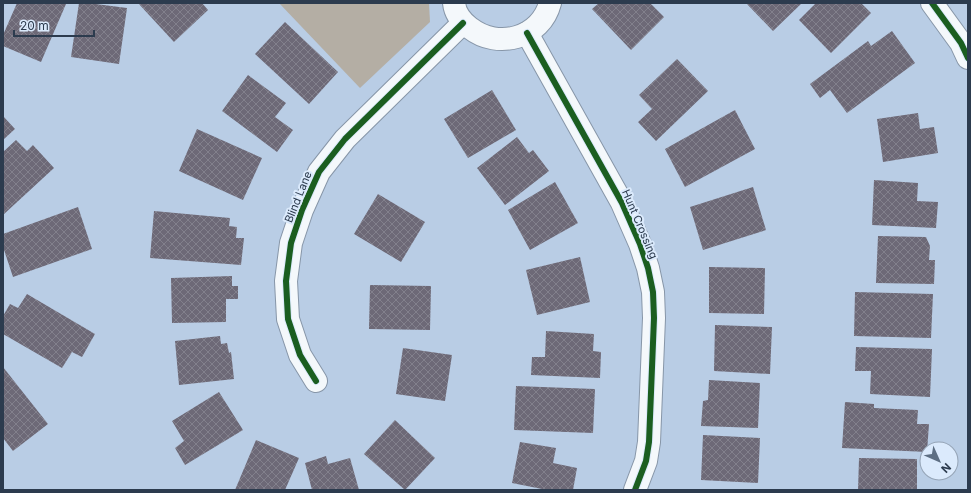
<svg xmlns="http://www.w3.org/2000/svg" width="971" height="493" font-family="Inter,sans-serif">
<defs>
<pattern id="building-cross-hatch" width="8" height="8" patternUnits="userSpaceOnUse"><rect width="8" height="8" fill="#6d6977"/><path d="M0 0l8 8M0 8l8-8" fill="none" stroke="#82808c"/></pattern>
</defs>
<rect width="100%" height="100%" fill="#b9cde5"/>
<!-- green -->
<polygon fill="#b4aea4" points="279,3 429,3 430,22 360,88"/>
<!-- building -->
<g fill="url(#building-cross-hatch)">
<polygon points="17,3 63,3 66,4 41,62 3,46 3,35"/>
<polygon points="79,3 88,3 127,8 119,64 71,57"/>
<polygon points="138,3 202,3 208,10 174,42"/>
<polygon points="599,3 650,3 664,17 631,50 592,9"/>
<polygon points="746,3 802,3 773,31"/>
<polygon points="816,3 861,3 871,13 831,53 799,20"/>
<polygon points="285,22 338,72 309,104 255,54"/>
<polygon points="892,31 915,63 847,113 830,90 820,98 810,84 868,41 871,46"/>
<polygon points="677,59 708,91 656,141 638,122 652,109 639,95"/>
<polygon points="248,75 286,103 275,117 293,130 277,152 222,111"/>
<polygon points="492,90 516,130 468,158 444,119"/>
<polygon points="735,110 755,149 685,187 665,149"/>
<polygon points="918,113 920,129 934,127 938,153 883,162 877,119"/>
<polygon points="3,116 15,129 3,140"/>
<polygon points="197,129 262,158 243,200 179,171"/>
<polygon points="517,137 529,153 533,150 549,171 505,205 477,168"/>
<polygon points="16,140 27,151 33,145 54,168 3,215 3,152"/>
<polygon points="874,180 918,183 917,201 938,202 936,228 872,225"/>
<polygon points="555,182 578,223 530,250 508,210"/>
<polygon points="753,187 766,230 703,250 690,207"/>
<polygon points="378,194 425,222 401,262 354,234"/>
<polygon points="78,207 92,249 13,277 3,247 3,234"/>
<polygon points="154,211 230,218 229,226 237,227 236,238 244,238 241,265 150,258"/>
<polygon points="878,236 926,237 930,246 929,260 935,260 934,284 876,283"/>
<polygon points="580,257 590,302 537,315 526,270"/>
<polygon points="709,267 765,268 764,314 709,313"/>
<polygon points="232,276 232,286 238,286 238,299 226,299 226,322 172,323 171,278"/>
<polygon points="370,285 431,286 430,330 369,329"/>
<polygon points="855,292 933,294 931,338 854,336"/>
<polygon points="27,294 95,334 82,357 72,352 62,368 3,334 3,316 10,304 18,308"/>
<polygon points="715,325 772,327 770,374 714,371"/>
<polygon points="546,331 594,334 593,351 601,352 600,378 531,375 532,357 545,357"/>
<polygon points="220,336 221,344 227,343 229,353 231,352 234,379 179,385 175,341"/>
<polygon points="856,347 932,349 930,397 870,394 871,371 855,371"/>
<polygon points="403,348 452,355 445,401 396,394"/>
<polygon points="3,367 48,424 13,451 3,438"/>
<polygon points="709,380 760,383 758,428 701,426 703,401 708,400"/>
<polygon points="516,386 595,389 593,433 514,430"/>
<polygon points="219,392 243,430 185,465 175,448 184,441 172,421"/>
<polygon points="845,402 874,404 874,408 918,410 917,424 929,424 927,452 842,448"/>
<polygon points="395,420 435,458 405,490 364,454"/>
<polygon points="703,435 760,438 758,483 701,480"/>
<polygon points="256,440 299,458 285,490 235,490"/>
<polygon points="520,442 556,448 553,463 577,468 573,490 547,490 512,483"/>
<polygon points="326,456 328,464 350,458 359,490 312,490 305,463"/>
<polygon points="859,458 917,459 917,490 858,490"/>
</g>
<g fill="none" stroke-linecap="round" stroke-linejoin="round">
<defs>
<g id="minor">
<path d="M454,3C455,13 462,22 470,28C498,50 541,38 550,3"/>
<polyline points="932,3 961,43 968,58"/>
<polyline points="527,33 622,203 640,244 648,268 653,292 654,318 649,442 646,461 635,490"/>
<polyline points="316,381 300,355 288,319 286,281 291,243 302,210 319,172 345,139 463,23"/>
</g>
</defs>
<!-- minor casing -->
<use href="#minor" stroke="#8796a8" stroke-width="24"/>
<!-- minor -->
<use href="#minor" stroke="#f4f8fb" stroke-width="22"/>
<defs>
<g id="cycleway">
<polyline points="932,3 961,43 968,58"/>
<polyline points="527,33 622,203 640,244 648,268 653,292 654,318 649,442 646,461 635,490"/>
<polyline points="316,381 300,355 288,319 286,281 291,243 302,210 319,172 345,139 463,23"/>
</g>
</defs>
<!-- cycleway casing -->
<use href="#cycleway" stroke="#dbeafc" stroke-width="8"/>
<!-- cycleway -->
<use href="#cycleway" stroke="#1b5e20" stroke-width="6"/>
</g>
<g text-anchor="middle" stroke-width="4" stroke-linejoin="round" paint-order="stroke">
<!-- street labels -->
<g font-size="11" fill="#2c3b4e" stroke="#dbeafc">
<text transform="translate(298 197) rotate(-68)" y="4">Blind Lane</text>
<text transform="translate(640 224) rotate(67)" y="4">Hunt Crossing</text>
</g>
</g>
<!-- border -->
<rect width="971" height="493" fill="none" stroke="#2c3b4e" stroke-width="8"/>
<!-- north arrow -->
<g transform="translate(939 461) rotate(135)"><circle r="19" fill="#dbeafc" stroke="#95a4b6"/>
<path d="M0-3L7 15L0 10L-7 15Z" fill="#5d6e83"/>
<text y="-6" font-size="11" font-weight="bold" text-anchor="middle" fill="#2c3b4e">N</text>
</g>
<!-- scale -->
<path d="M14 30v6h80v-6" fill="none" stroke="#2c3b4e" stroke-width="2"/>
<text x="20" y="30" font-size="12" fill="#2c3b4e" stroke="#dbeafc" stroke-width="3" paint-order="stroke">20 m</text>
</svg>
